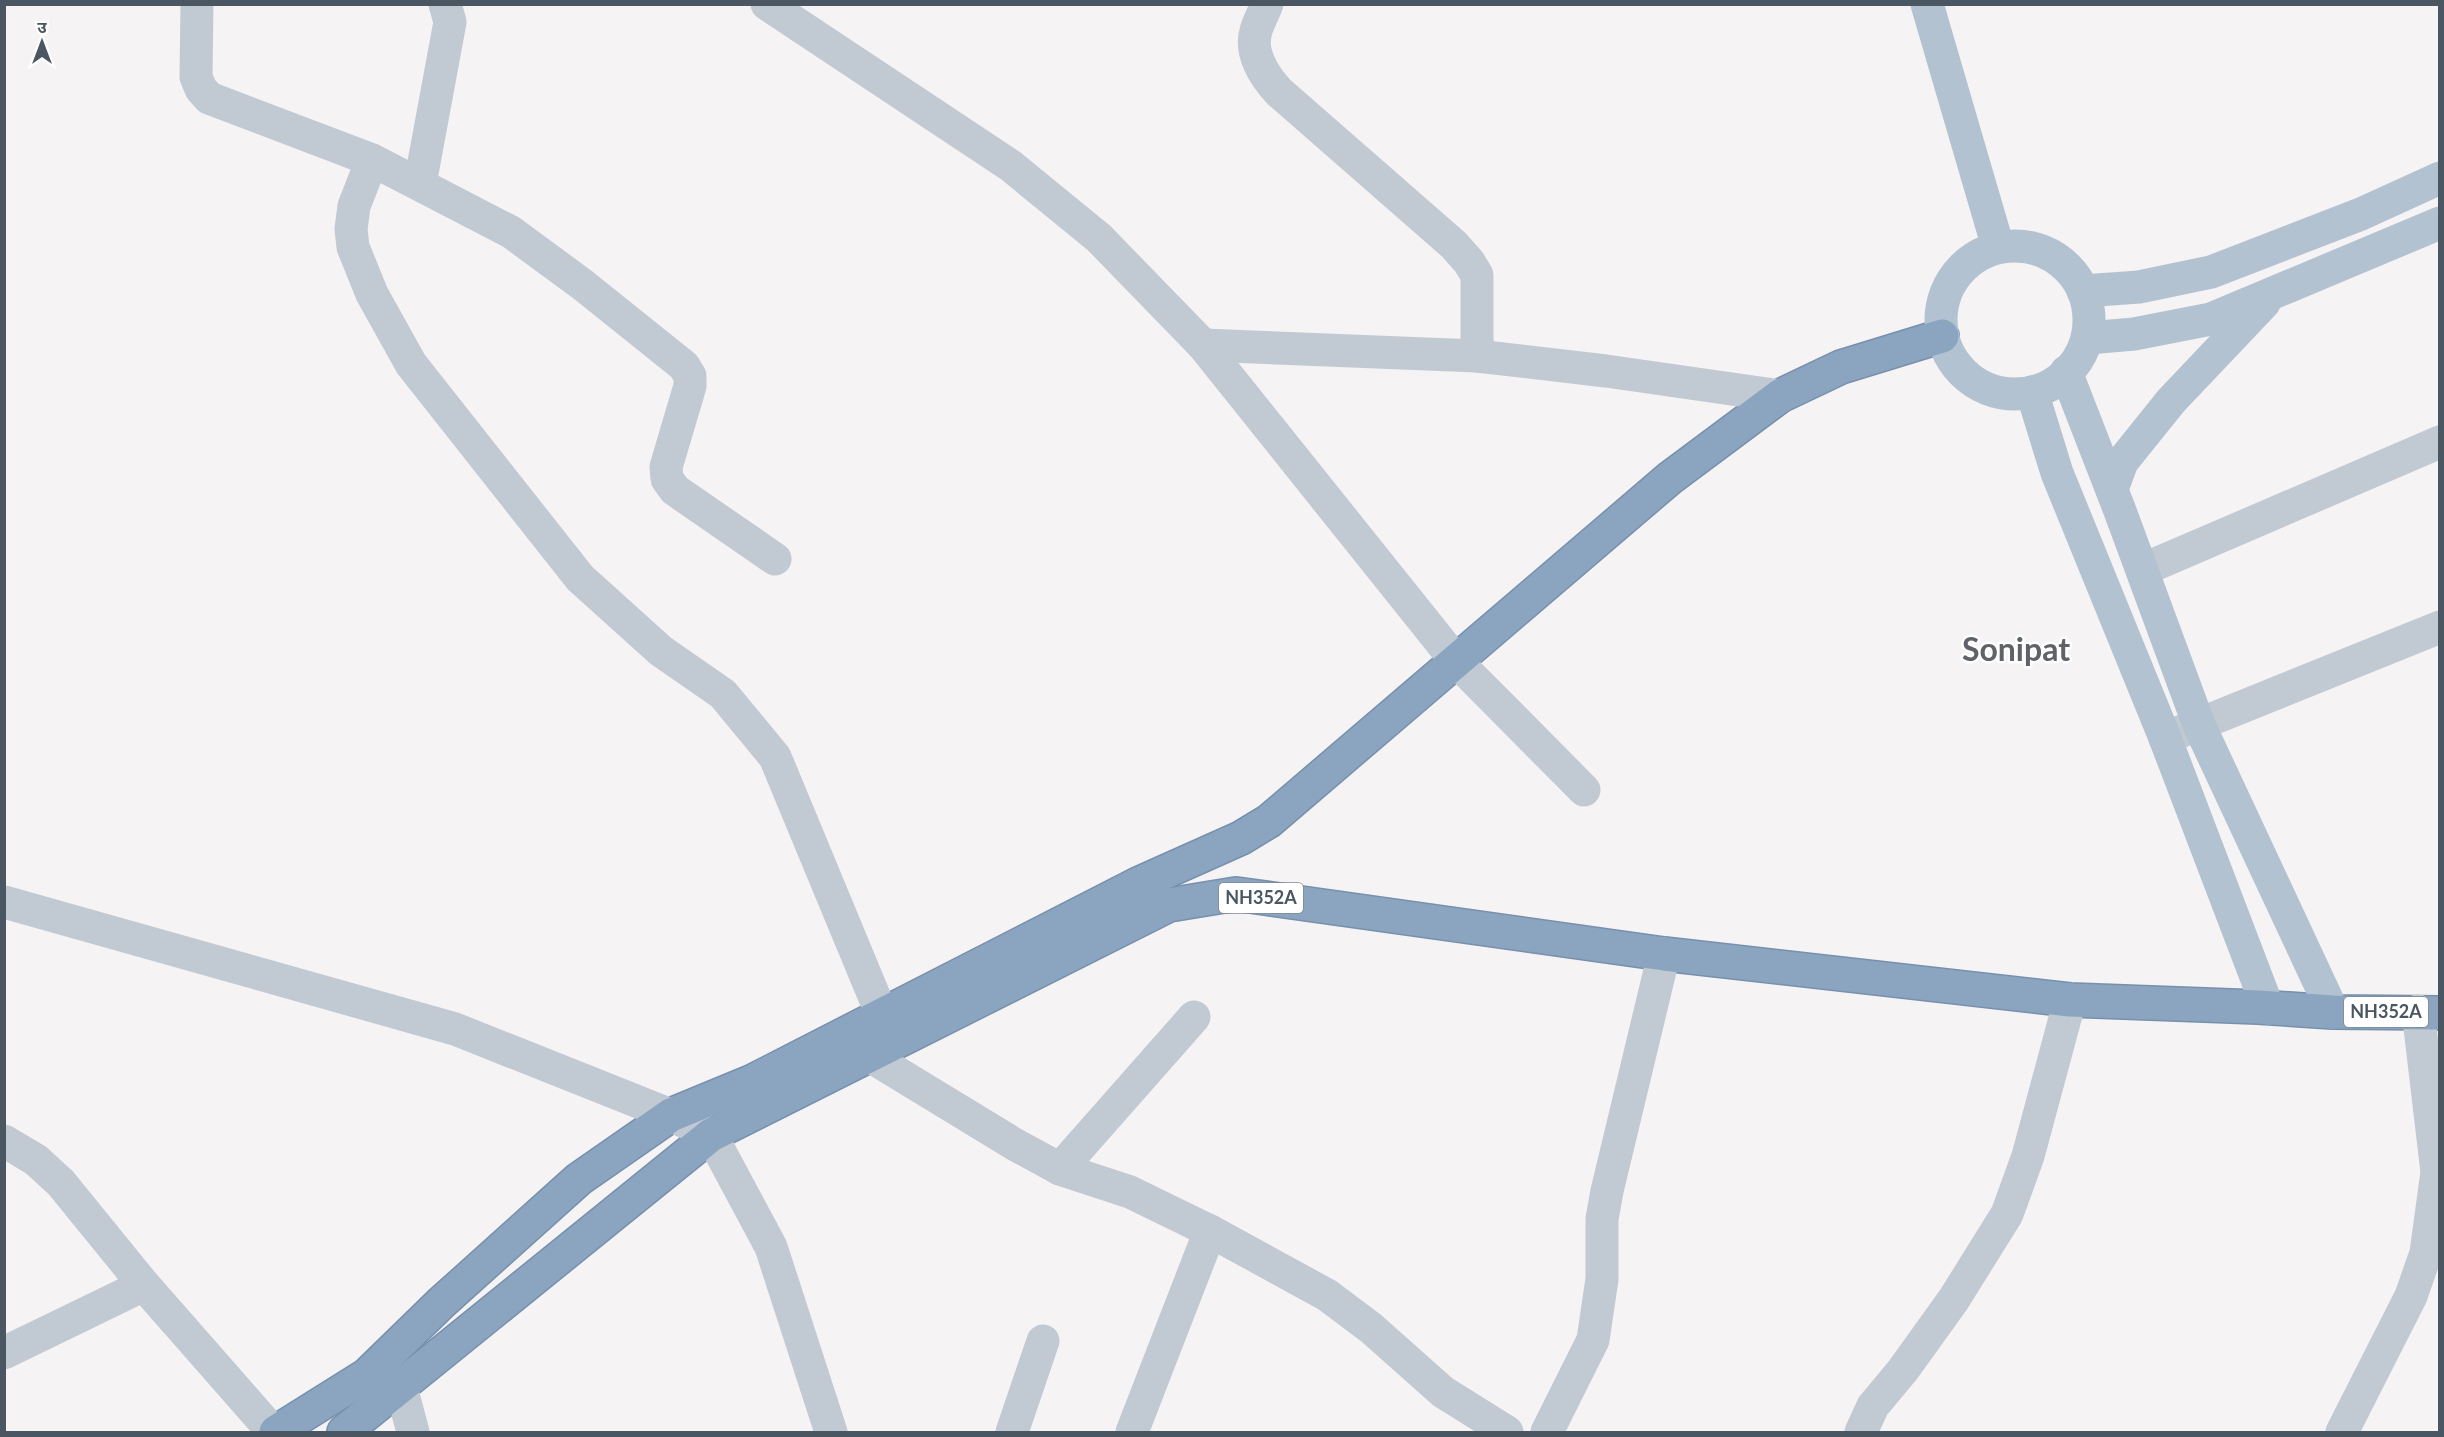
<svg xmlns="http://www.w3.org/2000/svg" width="2444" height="1437" font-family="Lato,'Noto Sans Devanagari',sans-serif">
<rect width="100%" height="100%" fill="#f5f3f3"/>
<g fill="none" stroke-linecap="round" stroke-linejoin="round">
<defs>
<g id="highway">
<polyline points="276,1432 367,1375 441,1303 579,1179 671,1115 751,1082 1138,884 1241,838 1269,821 1670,478 1780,396 1841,367 1942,336"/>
<polyline points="344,1432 711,1135 1169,905 1236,894 1664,954 2070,1000 2258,1007 2333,1012 2440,1013"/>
</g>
</defs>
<!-- highway casing -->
<use href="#highway" stroke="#7690ad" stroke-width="36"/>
<!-- minor -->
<g stroke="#c1cad2" stroke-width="33">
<polyline points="197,4 196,77 201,89 209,98 372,160 511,232 583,285 684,366 690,376 690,386 666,467 667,479 675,490 775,559"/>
<polyline points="767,4 1011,166 1099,238 1203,345 1456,661 1584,790"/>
<path d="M1267,4C1264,13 1258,22 1256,31C1249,53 1265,77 1279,92L1454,245L1469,262L1477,275V356"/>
<polyline points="372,160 354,206 351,229 353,247 372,294 411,364 580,578 661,651 723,694 775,757 882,1015"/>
<polyline points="420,184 450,22 445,4"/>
<polyline points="1203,345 1477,356 1606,371 1780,396"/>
<polyline points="2142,570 2440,442"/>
<polyline points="2165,738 2440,627"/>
<polyline points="4,902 455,1029 671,1115 711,1135 771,1247 831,1432"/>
<polyline points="868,1055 1014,1144 1060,1169 1130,1192 1210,1231 1327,1295 1371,1328 1443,1392 1507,1432"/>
<polyline points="4,1141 36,1160 61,1183 144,1285 273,1432"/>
<polyline points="1060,1169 1194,1017"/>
<polyline points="4,1353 144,1285"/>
<polyline points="401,1387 413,1432"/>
<polyline points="1012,1432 1043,1341"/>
<polyline points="1132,1432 1210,1231"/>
<polyline points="1547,1432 1593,1340 1602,1279 1602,1219 1607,1191 1664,954"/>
<polyline points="1861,1432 1873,1406 1903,1370 1954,1299 2007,1214 2028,1156 2070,1000"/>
<polyline points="2342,1432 2411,1296 2426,1253 2437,1172 2418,1011"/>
</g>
<!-- major -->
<g stroke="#b3c2d1" stroke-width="33">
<polyline points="1927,4 1998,247"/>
<circle cx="2015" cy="320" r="74"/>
<polyline points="2083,291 2139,287 2211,272 2361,214 2440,178"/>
<polyline points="2088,338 2134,334 2211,319 2440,223"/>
<polyline points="2066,372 2120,511 2199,725 2333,1012"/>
<polyline points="2032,392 2057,473 2165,738 2268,1008"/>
<polyline points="2112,489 2122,462 2171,401 2264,303"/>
</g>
<!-- highway -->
<use href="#highway" stroke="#8ba5c1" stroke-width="33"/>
</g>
<g text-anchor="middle" stroke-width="5" stroke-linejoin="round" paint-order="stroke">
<!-- shield labels -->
<g fill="#fff" stroke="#808990" stroke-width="1.5">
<rect x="1219" y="883" width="84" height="30" rx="4.5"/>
<rect x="2344" y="997" width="84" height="30" rx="4.5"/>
</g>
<g font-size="18" font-weight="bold" fill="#4a5661">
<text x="1261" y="904">NH352A</text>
<text x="2386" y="1018">NH352A</text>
</g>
<!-- town labels -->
<g font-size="32" font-weight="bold" fill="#5f6368" stroke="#fff">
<text x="2016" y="661">Sonipat</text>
</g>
</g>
<!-- border -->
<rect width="2444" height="1437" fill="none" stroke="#4a5661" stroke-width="12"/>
<!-- north arrow -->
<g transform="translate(42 42)" stroke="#ffffff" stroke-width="4.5" paint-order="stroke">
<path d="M0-4.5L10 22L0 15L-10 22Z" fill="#4a5661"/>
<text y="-9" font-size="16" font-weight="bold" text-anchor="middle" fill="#4a5661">उ</text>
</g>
</svg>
